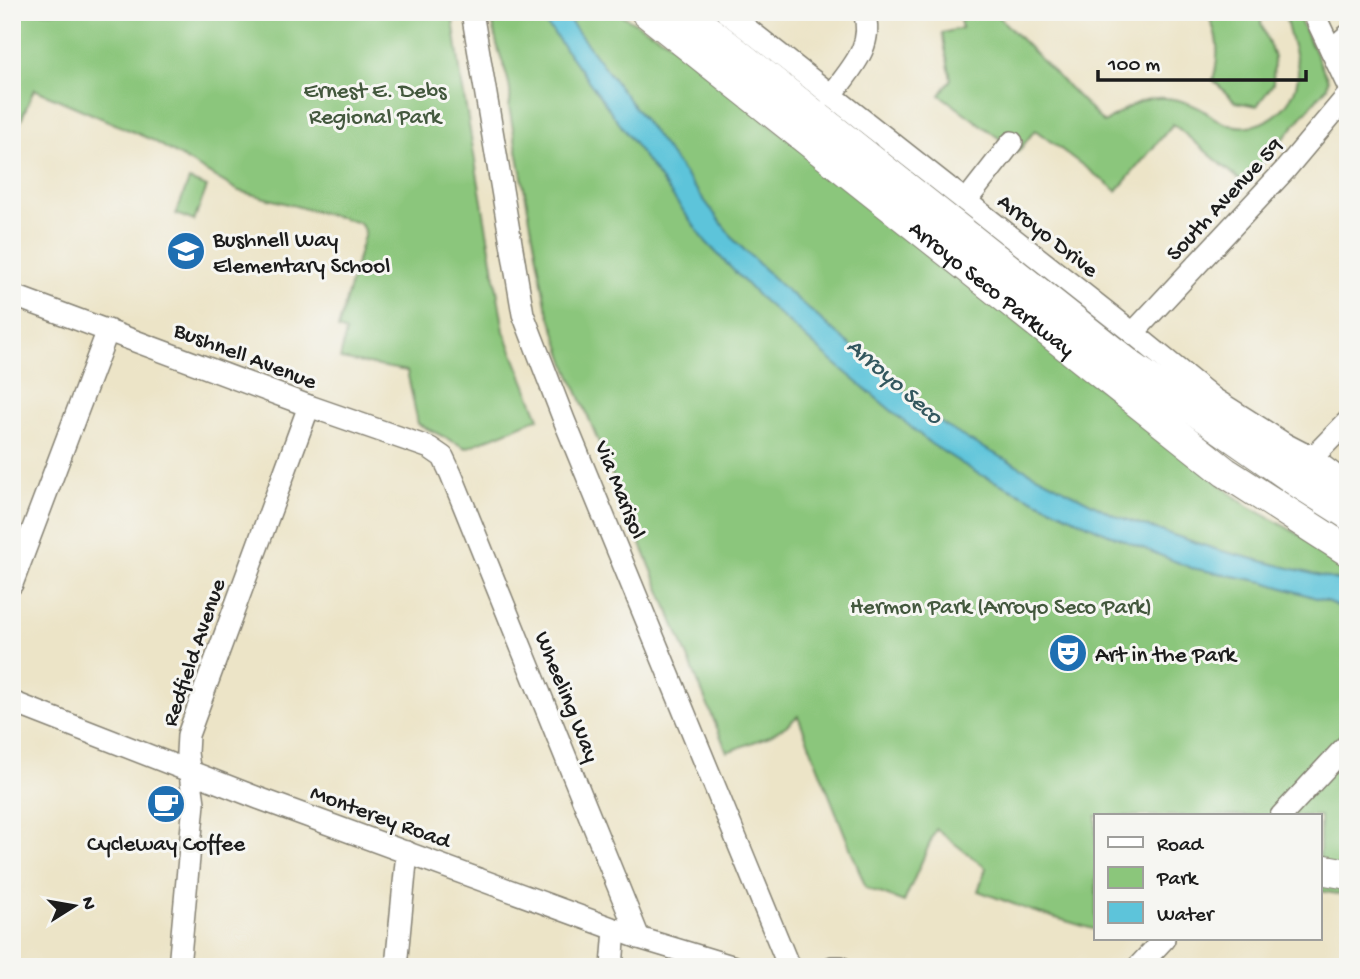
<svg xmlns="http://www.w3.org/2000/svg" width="1360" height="979" font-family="'Gochi Hand',sans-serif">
<rect width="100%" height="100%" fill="#f6f6f2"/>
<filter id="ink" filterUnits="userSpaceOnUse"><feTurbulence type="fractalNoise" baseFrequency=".0143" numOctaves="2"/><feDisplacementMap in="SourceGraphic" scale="14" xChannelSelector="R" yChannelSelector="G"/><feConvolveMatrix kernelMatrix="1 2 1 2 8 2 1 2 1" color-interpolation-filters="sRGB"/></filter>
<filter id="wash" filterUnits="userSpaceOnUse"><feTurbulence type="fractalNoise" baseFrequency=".00686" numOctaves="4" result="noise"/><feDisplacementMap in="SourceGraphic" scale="28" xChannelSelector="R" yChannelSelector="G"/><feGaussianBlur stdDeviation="1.57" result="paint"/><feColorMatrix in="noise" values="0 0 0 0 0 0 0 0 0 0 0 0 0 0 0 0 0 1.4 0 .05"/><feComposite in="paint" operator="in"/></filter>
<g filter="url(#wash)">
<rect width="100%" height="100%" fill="#ece4c7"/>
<!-- green -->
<g fill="#8bc67b" stroke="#54714c" stroke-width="2">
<polygon points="12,12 452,12 462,84 504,331 539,418 466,448 418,424 407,371 340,359 346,332 338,329 365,232 360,223 239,191 152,140 34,89 12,142"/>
<path d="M491,12H616L671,43L708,74L1243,503L1309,540L1348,565V896L1320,891V816H1096V930L1032,911L978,891L986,868L936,829L904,902L866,888L798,716L786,726L767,737L727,752L585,409L568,370L546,305L509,107C515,87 500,60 496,40C494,31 493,22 491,12Z"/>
<path d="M958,12H994L1104,123C1121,112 1137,99 1157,98C1171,97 1187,102 1199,108C1207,112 1214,119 1222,122C1257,138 1299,108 1298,71C1297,52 1288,36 1286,18L1292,12H1296L1328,80L1327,87L1245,184L1173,124L1117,191L1035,130L1018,152L940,95L951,79L942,33L962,28Z"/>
<path d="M1207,12H1262L1261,23L1274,57L1273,84L1257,106L1235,102L1213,80C1220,54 1219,37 1207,12Z"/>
<polygon points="189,180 207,187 194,221 176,214"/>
</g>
<!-- water -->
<polygon fill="#5dc4da" stroke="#3c707b" stroke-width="2" points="533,12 563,12 735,241 783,287 941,423 970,441 1116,516 1218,550 1337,580 1348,586 1348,611 1326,601 1264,582 1191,568 1099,530 977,473 931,444 832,361 757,295 706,242 552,31"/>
</g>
<g filter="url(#ink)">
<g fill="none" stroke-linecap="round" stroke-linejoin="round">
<defs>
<g id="minor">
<polyline points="472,12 523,314 564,420 789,967"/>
<polyline points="726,12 1133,333 1213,398 1285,444 1312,458 1348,485"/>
<polyline points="1313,12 1348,86"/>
<polyline points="1331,50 1348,35"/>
<path d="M831,96C850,69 875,47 864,12"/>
<polyline points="966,201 1012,142"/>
<polyline points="12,295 309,406 430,448 443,457 451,474 639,938"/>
<polyline points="1133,333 1285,170 1348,95"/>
<polyline points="1312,458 1348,421"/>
<polyline points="12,584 108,330"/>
<polyline points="12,702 258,798 639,938 735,967"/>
<polyline points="1281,816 1348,744"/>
<polyline points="179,967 194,803 187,753 188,735 309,406"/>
<polyline points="396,967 407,852"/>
<polyline points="612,967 615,929"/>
<polyline points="832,967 841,967"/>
<polyline points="1138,967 1164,939"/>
</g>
<g id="highway">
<path id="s1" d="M646,12L1225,472L1348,551"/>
<polyline points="685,12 1131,366 1296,481 1348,514"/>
<path d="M1264,456L1292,460L1312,458C1313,478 1321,484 1334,498"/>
<polyline points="1320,869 1348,874"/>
</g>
</defs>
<!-- minor casing -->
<use href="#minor" stroke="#848072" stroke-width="24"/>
<!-- highway casing -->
<use href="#highway" stroke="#848072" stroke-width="32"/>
<!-- minor -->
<use href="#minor" stroke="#fff" stroke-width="21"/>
<!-- highway -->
<use href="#highway" stroke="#fff" stroke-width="30"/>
</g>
</g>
<!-- icons -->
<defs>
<symbol id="school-disc" viewBox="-11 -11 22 22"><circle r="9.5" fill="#1f6fb2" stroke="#f6f6f2"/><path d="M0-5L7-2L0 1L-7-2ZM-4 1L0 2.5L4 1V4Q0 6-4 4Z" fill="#fff"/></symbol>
<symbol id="theatre-disc" viewBox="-11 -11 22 22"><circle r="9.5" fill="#1f6fb2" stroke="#f6f6f2"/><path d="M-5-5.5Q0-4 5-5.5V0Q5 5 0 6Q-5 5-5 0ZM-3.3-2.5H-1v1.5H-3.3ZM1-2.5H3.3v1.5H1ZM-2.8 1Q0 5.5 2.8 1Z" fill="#fff"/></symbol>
<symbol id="cafe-disc" viewBox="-11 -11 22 22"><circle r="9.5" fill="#1f6fb2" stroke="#f6f6f2"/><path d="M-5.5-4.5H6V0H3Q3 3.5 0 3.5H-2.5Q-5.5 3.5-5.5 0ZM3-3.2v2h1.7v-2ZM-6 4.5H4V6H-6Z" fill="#fff"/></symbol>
</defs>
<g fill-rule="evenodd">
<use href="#school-disc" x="164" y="229" width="44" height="44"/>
<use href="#theatre-disc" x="1046" y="631" width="44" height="44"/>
<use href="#cafe-disc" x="144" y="782" width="44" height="44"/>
</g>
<g text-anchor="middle" stroke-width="6" stroke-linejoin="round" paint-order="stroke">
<!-- park labels -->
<g font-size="23" fill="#43583d" stroke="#f6f6f2">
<text x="375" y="97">Ernest E. Debs<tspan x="375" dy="26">Regional Park</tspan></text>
<text x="1001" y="613">Hermon Park (Arroyo Seco Park)</text>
</g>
<!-- street labels -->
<g font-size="23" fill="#1c1c1c" stroke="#f6f6f2">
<text transform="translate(1223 198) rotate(-47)" y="8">South Avenue 59</text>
<text transform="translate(1049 234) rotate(38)" y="8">Arroyo Drive</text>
<text dy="8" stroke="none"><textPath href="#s1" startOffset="443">Arroyo Seco Parkway</textPath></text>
<text transform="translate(246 354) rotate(21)" y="8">Bushnell Avenue</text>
<text transform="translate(622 489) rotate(68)" y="8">Via Marisol</text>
<text transform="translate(192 652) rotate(-71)" y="8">Redfield Avenue</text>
<text transform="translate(569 696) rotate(68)" y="8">Wheeling Way</text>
<text transform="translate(381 815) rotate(20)" y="8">Monterey Road</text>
</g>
<!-- poi labels -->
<g font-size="23" fill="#1c1c1c" stroke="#f6f6f2" text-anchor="start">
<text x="213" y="246">Bushnell Way<tspan x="213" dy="26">Elementary School</tspan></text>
<text x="1095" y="661">Art in the Park</text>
<text x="166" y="850" text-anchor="middle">Cycleway Coffee</text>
</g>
<!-- water labels -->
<g font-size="24" font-style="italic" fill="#33575e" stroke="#f6f6f2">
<text transform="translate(896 380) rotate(41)" y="8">Arroyo Seco</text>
</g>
</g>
<!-- margin -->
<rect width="1360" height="979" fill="none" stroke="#f6f6f2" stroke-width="42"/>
<!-- legend -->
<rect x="1094" y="814" width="228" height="126" fill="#f6f6f2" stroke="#9f9f9c" stroke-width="2"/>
<rect x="1108" y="837" width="35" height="10" fill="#ffffff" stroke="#9f9f9c" stroke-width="2"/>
<text x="1157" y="850" font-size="21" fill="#1c1c1c">Road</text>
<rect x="1108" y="867" width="35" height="21" fill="#8bc67b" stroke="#9f9f9c" stroke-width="2"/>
<text x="1157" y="884" font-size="21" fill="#1c1c1c">Park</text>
<rect x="1108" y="902" width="35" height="21" fill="#5dc4da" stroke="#9f9f9c" stroke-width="2"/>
<text x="1157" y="920" font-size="21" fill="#1c1c1c">Water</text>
<!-- north arrow -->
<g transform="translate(74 906) rotate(79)" stroke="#f6f6f2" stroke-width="5" paint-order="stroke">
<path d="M0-5L12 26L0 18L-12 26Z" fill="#1c1c1c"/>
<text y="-10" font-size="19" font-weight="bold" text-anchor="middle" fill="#1c1c1c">N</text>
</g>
<!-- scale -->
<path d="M1098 70v10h208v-10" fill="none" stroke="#1c1c1c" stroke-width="3.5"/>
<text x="1108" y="70" font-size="21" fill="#1c1c1c" stroke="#f6f6f2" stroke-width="5" paint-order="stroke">100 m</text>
</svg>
